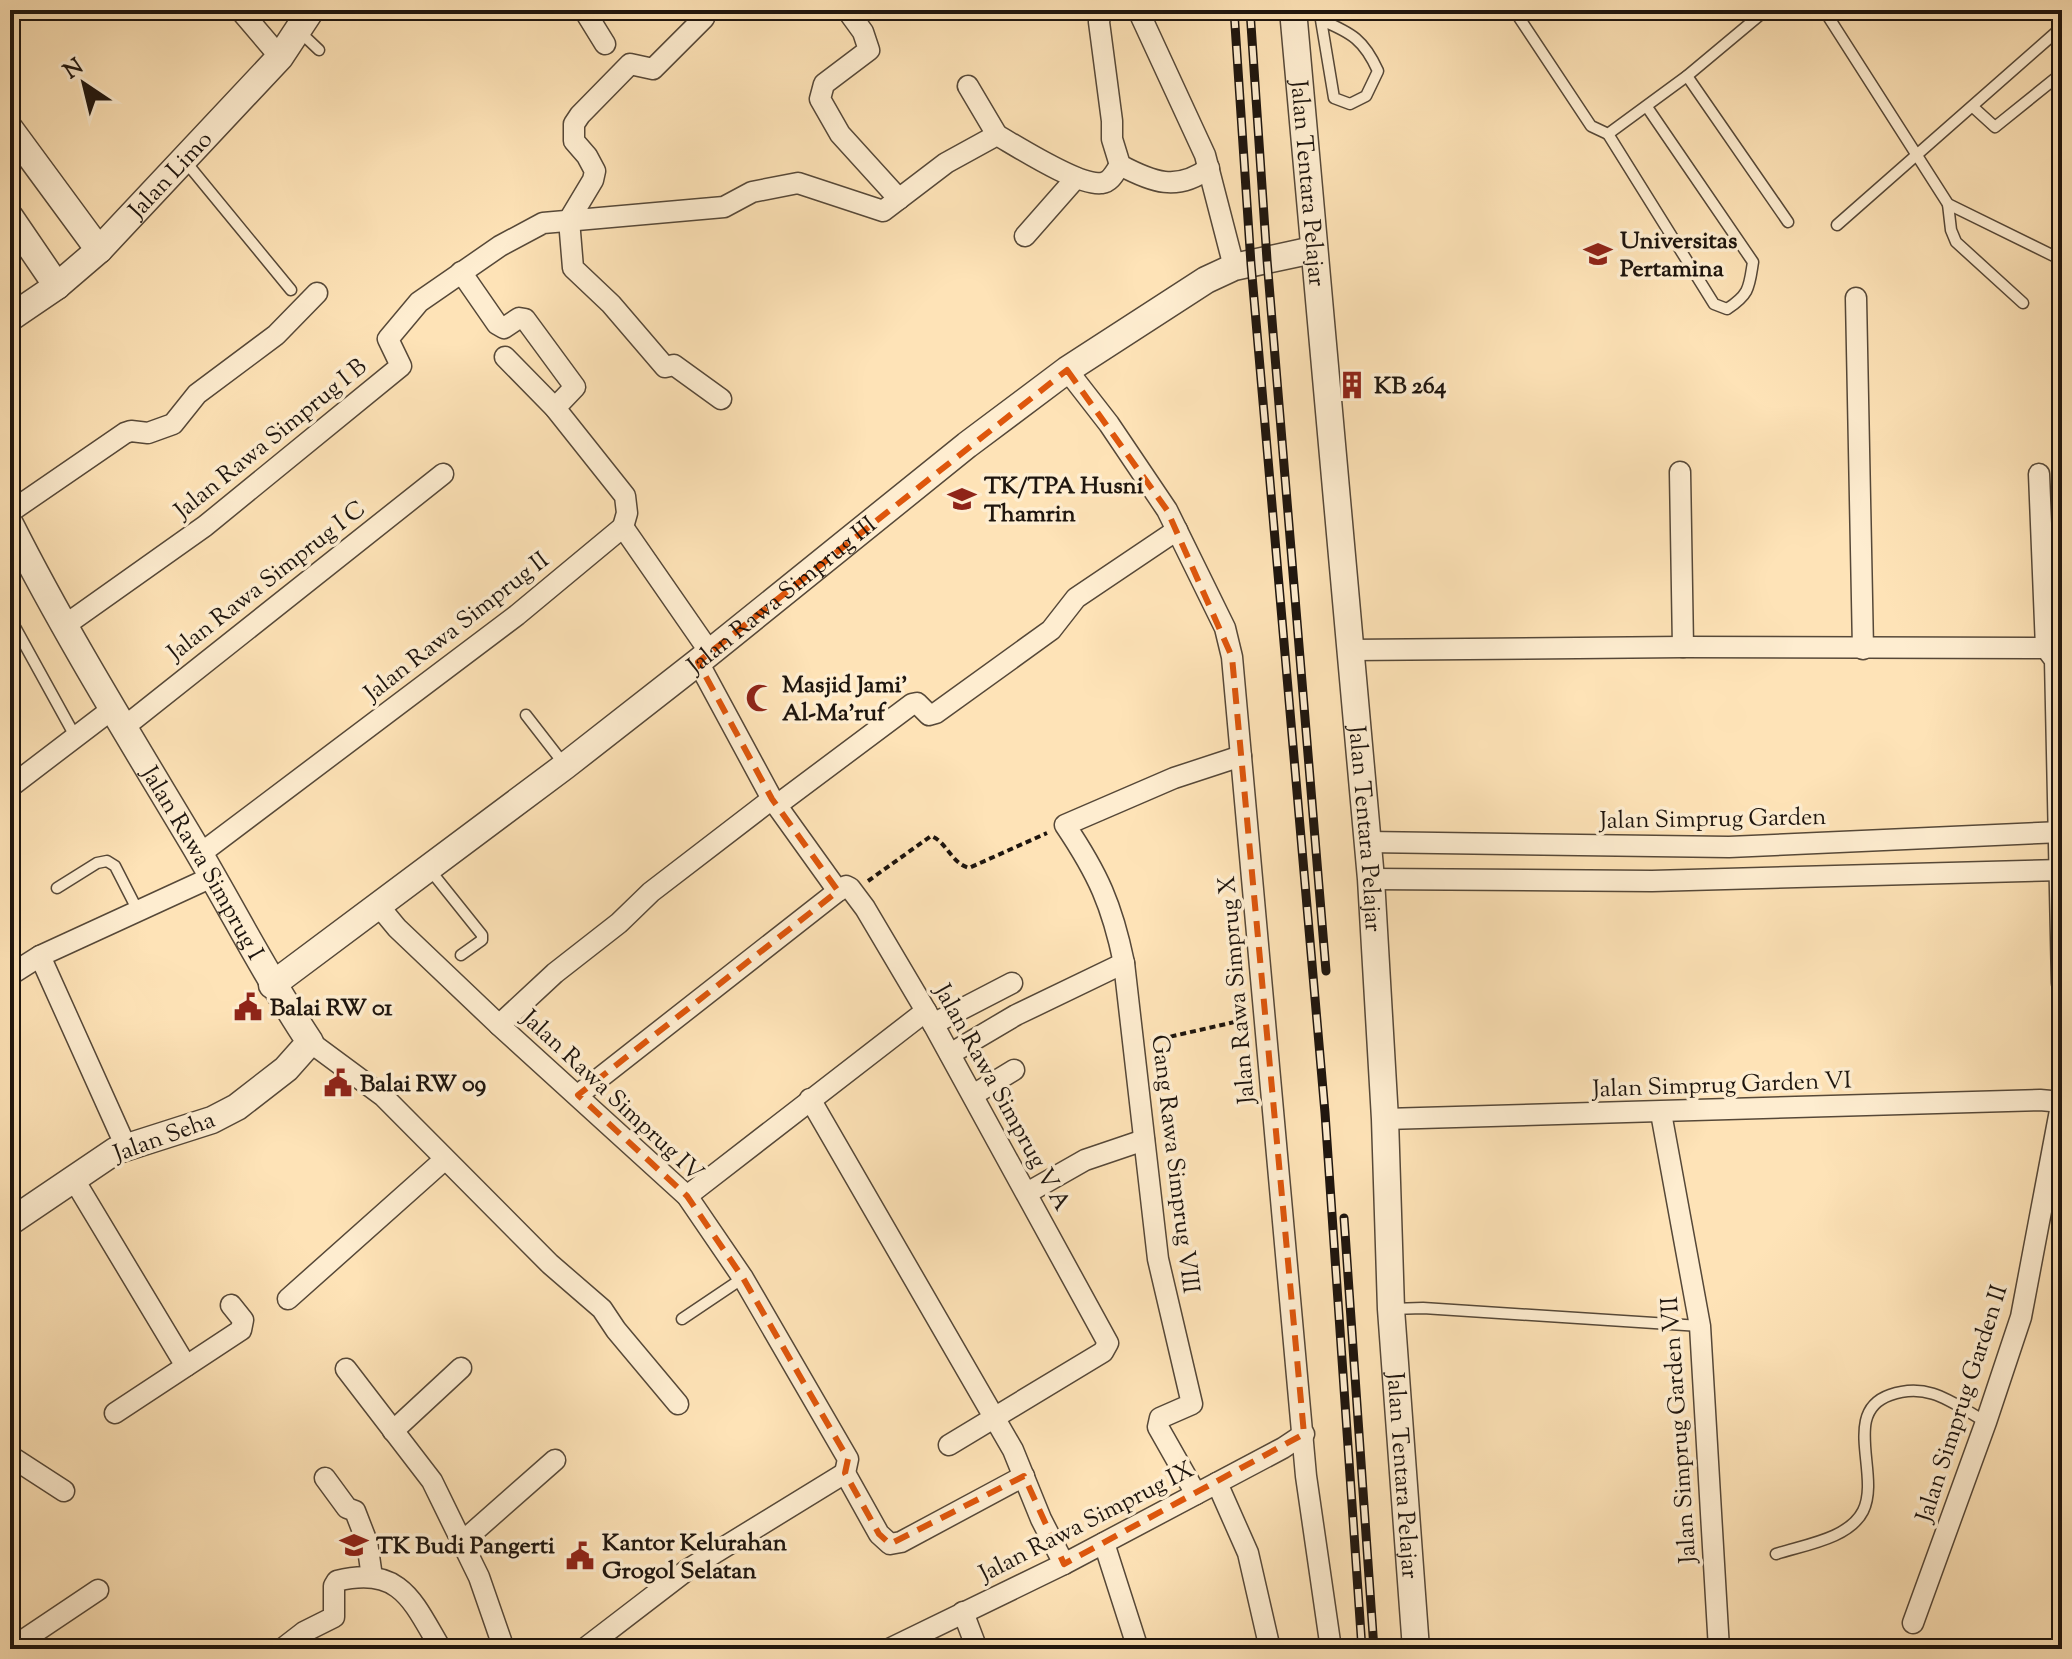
<svg xmlns="http://www.w3.org/2000/svg" width="2072" height="1659" font-family="'Sorts Mill Goudy',serif">
<rect width="100%" height="100%" fill="#fee3b7"/>
<filter id="stains"><feTurbulence type="fractalNoise" baseFrequency=".0025" numOctaves="4"/><feColorMatrix values="0 0 0 0 .2 0 0 0 0 .09 0 0 0 0 .02 0 0 0 .5 -.17"/></filter>
<radialGradient id="worn" r=".72"><stop offset=".6" stop-color="#630" stop-opacity="0"/><stop offset="1" stop-color="#630" stop-opacity=".3"/></radialGradient>
<g fill="none" stroke-linecap="round" stroke-linejoin="round">
<defs>
<g id="service">
<polyline points="1514,10 1591,126 1608,134 1687,76 1766,10"/>
<polyline points="1824,10 1948,204 2062,260"/>
<path d="M1321,20C1352,33 1364,40 1378,71L1366,96L1350,104L1334,98L1321,20L1323,10"/>
<polyline points="299,31 319,50"/>
<polyline points="1687,76 1788,222"/>
<polyline points="1973,107 1995,127 2062,73"/>
<path d="M1608,134L1714,304L1727,309C1750,294 1749,287 1753,262L1647,107"/>
<polyline points="185,161 291,290"/>
<polyline points="1948,204 1951,230 1956,242 2023,303"/>
<polyline points="1837,225 2062,27"/>
<polyline points="10,618 75,736"/>
<polyline points="526,715 564,764"/>
<polyline points="430,870 482,935 482,940 461,955"/>
<polyline points="57,888 97,863 107,861 115,866 138,911"/>
<polyline points="1391,1309 1423,1308 1700,1326"/>
<polyline points="682,1319 743,1278"/>
<path d="M1776,1554C1803,1545 1849,1539 1863,1511C1881,1475 1841,1412 1890,1395C1929,1381 1954,1404 1986,1422"/>
</g>
<g id="minor">
<polyline points="240,10 280,57"/>
<polyline points="584,10 605,44"/>
<polyline points="847,10 863,32 869,50 824,84 820,99 840,134 899,199"/>
<path d="M1101,10L1099,22L1112,121V139L1120,165C1152,182 1177,192 1209,168"/>
<polyline points="1138,10 1205,155 1234,267"/>
<polyline points="704,18 653,69 630,64 580,115 574,124 574,141 587,156 595,171 593,180 569,220 573,268 611,304 665,367 674,365 721,399"/>
<polyline points="968,86 997,135"/>
<polyline points="1025,236 1076,178"/>
<polyline points="461,272 497,324 504,328 519,318 525,319 575,387 555,408"/>
<polyline points="1856,298 1863,649"/>
<polyline points="505,357 555,408 625,496 627,513 623,527"/>
<polyline points="1067,370 1109,424 1167,510 1225,628 1232,657 1306,1476 1331,1649"/>
<polyline points="1680,472 1683,647"/>
<polyline points="2039,474 2046,648"/>
<polyline points="10,512 125,433 131,431 148,433 173,424 197,394 276,335 317,293"/>
<polyline points="623,527 709,651"/>
<path d="M64,626L205,526L401,366L388,339L419,302L500,246L543,223L724,207L752,192L798,183L883,211L946,163L997,135C1018,147 1080,187 1102,183C1111,182 1115,172 1120,165"/>
<polyline points="2046,648 2055,660 2062,983"/>
<polyline points="1350,650 1683,647 2046,648"/>
<polyline points="698,662 772,799 838,891"/>
<polyline points="123,728 443,474"/>
<polyline points="10,787 111,710"/>
<polyline points="777,805 912,704 917,703 929,715 936,713 1051,630 1076,598 1177,530"/>
<polyline points="1367,842 1729,847 2062,832"/>
<polyline points="200,854 517,615 623,527"/>
<polyline points="1371,879 1652,881 2062,870"/>
<polyline points="378,905 397,928 499,1025 687,1196 743,1278 848,1459 845,1473"/>
<polyline points="40,956 126,1147"/>
<polyline points="10,975 40,956 212,877"/>
<polyline points="933,1024 1012,983"/>
<polyline points="499,1025 555,973 619,923 651,892 772,799"/>
<polyline points="310,1042 383,1096 550,1264 602,1309 616,1330 678,1404"/>
<polyline points="950,1054 1016,1015 1124,963"/>
<polyline points="578,1095 838,891 846,886 850,888 865,908 926,1011 1108,1343 1103,1352 949,1445"/>
<polyline points="973,1095 1014,1070"/>
<polyline points="810,1099 1013,1450 1041,1519 1064,1564"/>
<polyline points="1661,1113 1700,1326 1719,1649"/>
<polyline points="1385,1119 2040,1100 2062,1102"/>
<polyline points="73,1178 186,1366"/>
<polyline points="1027,1193 1085,1160 1144,1140"/>
<polyline points="687,1196 926,1011"/>
<polyline points="288,1299 444,1160"/>
<polyline points="346,1369 432,1481 479,1577 504,1649"/>
<polyline points="115,1413 241,1330 243,1320 231,1305"/>
<polyline points="393,1431 461,1368"/>
<polyline points="10,1456 64,1491"/>
<polyline points="845,1473 879,1534 890,1544 901,1542 1024,1476"/>
<polyline points="325,1478 347,1508 355,1511 367,1542 372,1577"/>
<polyline points="1217,1483 1248,1553 1270,1649"/>
<path d="M1196,1494L1158,1427L1160,1418L1192,1404L1158,1259L1124,963C1112,905 1098,874 1065,825L1174,778L1241,756"/>
<polyline points="462,1542 555,1460"/>
<polyline points="1104,1543 1138,1649"/>
<polyline points="963,1612 977,1649"/>
<polyline points="1913,1623 1986,1422 2021,1317 2062,1100"/>
<polyline points="10,1649 98,1590"/>
<path d="M282,1649L304,1632L334,1617V1586L337,1581C401,1565 413,1602 441,1649"/>
<polyline points="584,1649 687,1570 845,1473"/>
<polyline points="889,1649 1064,1564 1283,1448 1304,1434"/>
</g>
<g id="tertiary">
<path id="s1" d="M1293,10L1371,879L1385,1119L1391,1309L1416,1649"/>
<polyline points="10,129 99,250"/>
<polyline points="10,217 57,286"/>
<path id="s2" d="M10,318L57,286L99,250L280,57L311,10"/>
<path id="s3" d="M10,524C67,637 134,744 199,853C236,916 269,981 310,1042L286,1069L237,1107L212,1120L115,1151L10,1222"/>
<path id="s4" d="M272,985L565,766L698,662L967,445L1067,370L1206,280L1234,267L1313,250"/>
</g>
</defs>
<!-- service casing -->
<use href="#service" stroke="#564838" stroke-width="13"/>
<!-- minor casing -->
<use href="#minor" stroke="#564838" stroke-width="23"/>
<!-- tertiary casing -->
<use href="#tertiary" stroke="#564838" stroke-width="29"/>
<!-- path -->
<g stroke="#1e150e" stroke-width="4" stroke-dasharray="6 4" stroke-linecap="butt">
<path d="M868,881L931,836C947,842 951,863 969,868L1047,833"/>
<polyline points="1151,1041 1248,1019"/>
</g>
<!-- service -->
<use href="#service" stroke="#feedd0" stroke-width="10"/>
<!-- minor -->
<use href="#minor" stroke="#feedd0" stroke-width="20"/>
<!-- tertiary -->
<use href="#tertiary" stroke="#feedd0" stroke-width="26"/>
<defs>
<g id="rail">
<polyline points="1234,10 1251,264 1325,1113 1362,1649"/>
<polyline points="1250,10 1267,260 1326,971"/>
<polyline points="1344,1218 1374,1649"/>
</g>
</defs>
<!-- rail casing -->
<use href="#rail" stroke="#1e150e" stroke-width="9"/>
<!-- rail -->
<use href="#rail" stroke="#feedd0" stroke-width="6" stroke-dasharray="18" stroke-linecap="butt"/>
</g>
<!-- marked area -->
<path fill="none" stroke="#de560c" stroke-width="6" stroke-dasharray="16 10" stroke-linejoin="round" d="M1067,370L1167,510L1232,657L1304,1434L1064,1564L1024,1476L890,1544L879,1534L845,1473L848,1459L743,1278L687,1196L578,1095L838,891L772,799L698,662Z"/>
<!-- icons -->
<defs>
<symbol id="university-bare" viewBox="-9 -9 18 18"><path d="M0-5L7-2L0 1L-7-2ZM-4 1L0 2.5L4 1V4Q0 6-4 4Z" fill="#8f2418" stroke="#feedd0" stroke-width="2.5" paint-order="stroke"/></symbol>
<symbol id="building-bare" viewBox="-9 -9 18 18"><path d="M-4-6H4V6H1V3H-1V6H-4ZM-2.5-4.3h1.7v1.8h-1.7ZM.8-4.3h1.7v1.8H.8ZM-2.5-1h1.7V.8h-1.7ZM.8-1h1.7V.8H.8Z" fill="#8f2418" stroke="#feedd0" stroke-width="2.5" paint-order="stroke"/></symbol>
<symbol id="school-bare" viewBox="-9 -9 18 18"><path d="M0-5L7-2L0 1L-7-2ZM-4 1L0 2.5L4 1V4Q0 6-4 4Z" fill="#8f2418" stroke="#feedd0" stroke-width="2.5" paint-order="stroke"/></symbol>
<symbol id="mosque-bare" viewBox="-9 -9 18 18"><path d="M3.5-4.9A6 6 0 1 0 3.5 4.9A5 5 0 1 1 3.5-4.9Z" fill="#8f2418" stroke="#feedd0" stroke-width="2.5" paint-order="stroke"/></symbol>
<symbol id="civic-bare" viewBox="-9 -9 18 18"><path d="M-.6-6.5H3V-4.5H.6V-3L4-1V1h2V6H-6V1h2V-1L-.6-3ZM-1.2 2.5V6h2.4V2.5Z" fill="#8f2418" stroke="#feedd0" stroke-width="2.5" paint-order="stroke"/></symbol>
</defs>
<g fill-rule="evenodd">
<use href="#university-bare" x="1578" y="234" width="40" height="40"/>
<use href="#building-bare" x="1332" y="365" width="40" height="40"/>
<use href="#school-bare" x="942" y="479" width="40" height="40"/>
<use href="#mosque-bare" x="740" y="678" width="40" height="40"/>
<use href="#civic-bare" x="228" y="987" width="40" height="40"/>
<use href="#civic-bare" x="318" y="1063" width="40" height="40"/>
<use href="#school-bare" x="334" y="1525" width="40" height="40"/>
<use href="#civic-bare" x="560" y="1536" width="40" height="40"/>
</g>
<g text-anchor="middle" stroke-width="7" stroke-linejoin="round" paint-order="stroke">
<!-- street labels -->
<g font-size="24" fill="#1e150e" stroke="#feedd0">
<text dy="8" stroke="none"><textPath href="#s2" startOffset="216">Jalan Limo</textPath></text>
<text dy="8" stroke="none"><textPath href="#s1" startOffset="174">Jalan Tentara Pelajar</textPath></text>
<text transform="translate(270 438) rotate(-39)" y="8">Jalan Rawa Simprug I B</text>
<text transform="translate(266 580) rotate(-38)" y="8">Jalan Rawa Simprug I C</text>
<text dy="8" stroke="none"><textPath href="#s4" startOffset="642">Jalan Rawa Simprug III</textPath></text>
<text transform="translate(456 626) rotate(-38)" y="8">Jalan Rawa Simprug II</text>
<text transform="translate(1713 818) rotate(-1)" y="8">Jalan Simprug Garden</text>
<text dy="8" stroke="none"><textPath href="#s1" startOffset="822">Jalan Tentara Pelajar</textPath></text>
<text dy="8" stroke="none"><textPath href="#s3" startOffset="390">Jalan Rawa Simprug I</textPath></text>
<text transform="translate(1236 990) rotate(-95)" y="8">Jalan Rawa Simprug X</text>
<text transform="translate(1722 1084) rotate(-2)" y="8">Jalan Simprug Garden VI</text>
<text transform="translate(613 1095) rotate(43)" y="8">Jalan Rawa Simprug IV</text>
<text transform="translate(1003 1097) rotate(61)" y="8">Jalan Rawa Simprug V A</text>
<text transform="translate(164 1136) rotate(-20)" y="8">Jalan Seha</text>
<text transform="translate(1176 1164) rotate(83)" y="8">Gang Rawa Simprug VIII</text>
<text transform="translate(1961 1403) rotate(-72)" y="8">Jalan Simprug Garden II</text>
<text transform="translate(1678 1430) rotate(-94)" y="8">Jalan Simprug Garden VII</text>
<text dy="8" stroke="none"><textPath href="#s1" startOffset="1470">Jalan Tentara Pelajar</textPath></text>
<text transform="translate(1086 1521) rotate(-27)" y="8">Jalan Rawa Simprug IX</text>
</g>
<!-- poi labels -->
<g font-size="24" font-weight="bold" fill="#1e150e" stroke="#feedd0" text-anchor="start">
<text x="1620" y="248">Universitas<tspan x="1620" dy="28">Pertamina</tspan></text>
<text x="1374" y="393">KB 264</text>
<text x="984" y="493">TK/TPA Husni<tspan x="984" dy="28">Thamrin</tspan></text>
<text x="782" y="692">Masjid Jami'<tspan x="782" dy="28">Al-Ma'ruf</tspan></text>
<text x="270" y="1015">Balai RW 01</text>
<text x="360" y="1091">Balai RW 09</text>
<text x="602" y="1550">Kantor Kelurahan<tspan x="602" dy="28">Grogol Selatan</tspan></text>
<text x="376" y="1553">TK Budi Pangerti</text>
</g>
</g>
<!-- margin -->
<rect width="2072" height="1659" fill="none" stroke="#fee3b7" stroke-width="40"/>
<rect x="12" y="12" width="2048" height="1635" fill="none" stroke="#1e150e" stroke-width="4"/>
<rect x="20" y="20" width="2032" height="1619" fill="none" stroke="#1e150e" stroke-width="2"/>
<!-- north arrow -->
<g transform="translate(84 84) rotate(325)" stroke="#feedd0" stroke-width="6" paint-order="stroke">
<path d="M0-6L14 30L0 20L-14 30Z" fill="#1e150e"/>
<text y="-12" font-size="22" font-weight="bold" text-anchor="middle" fill="#1e150e">N</text>
</g>
<rect width="100%" height="100%" filter="url(#stains)"/>
<rect width="100%" height="100%" fill="url(#worn)"/>
</svg>
